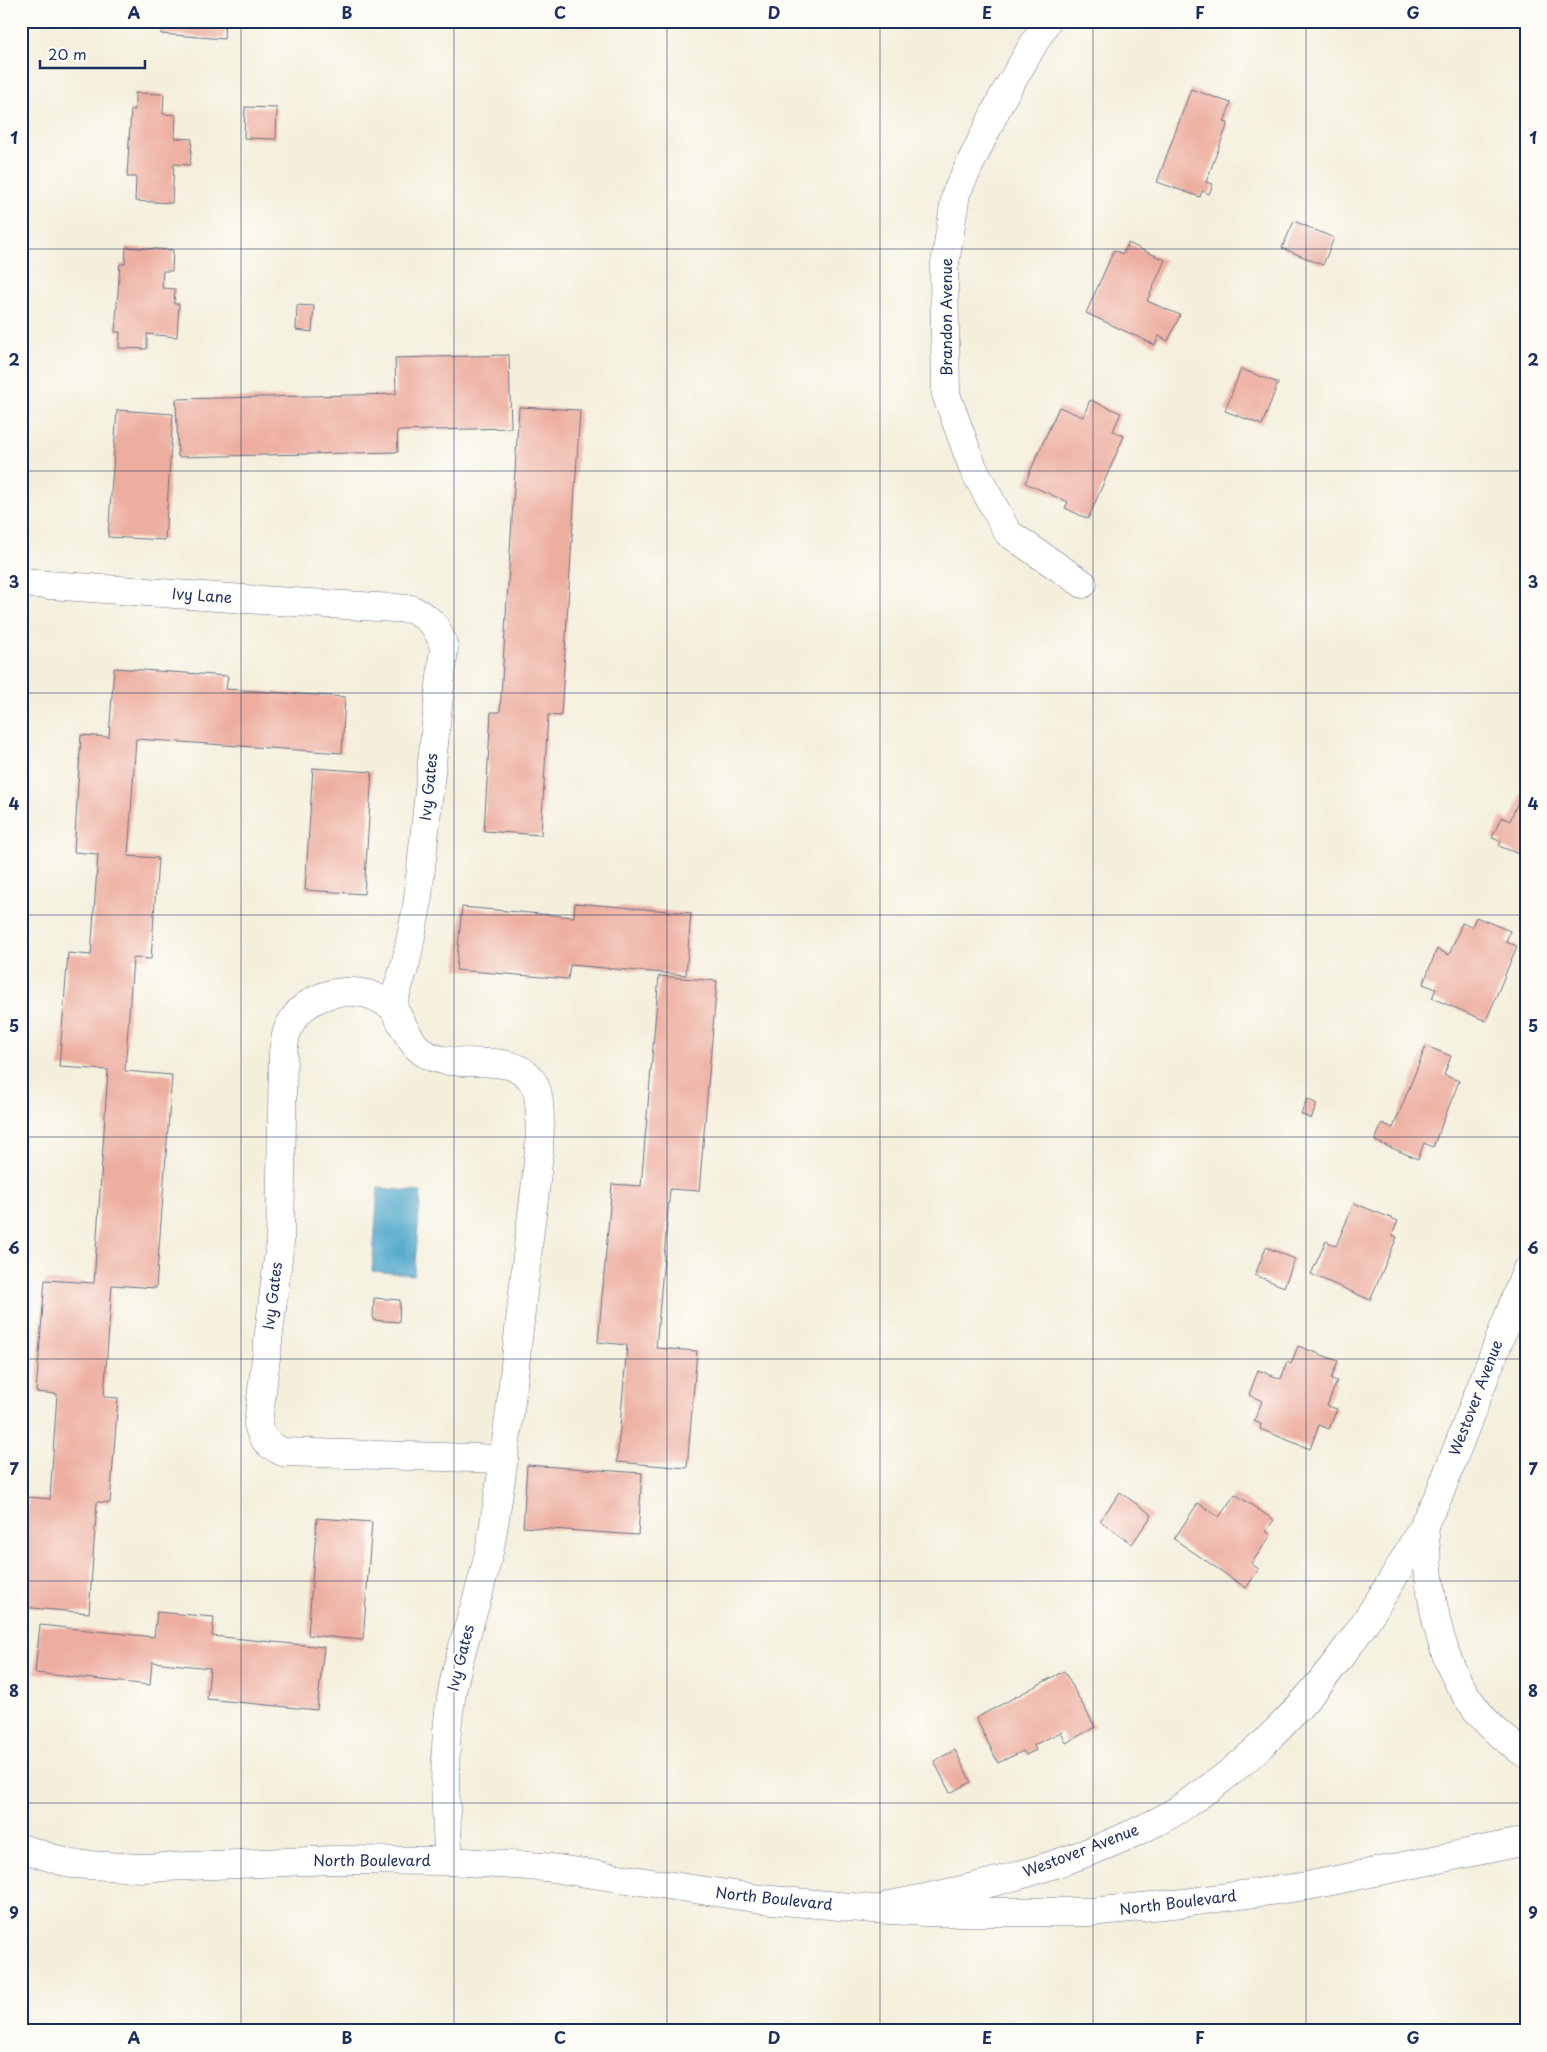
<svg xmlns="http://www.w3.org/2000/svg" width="1547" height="2052" font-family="'Playpen Sans',sans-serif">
<rect width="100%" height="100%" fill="#fdfcf7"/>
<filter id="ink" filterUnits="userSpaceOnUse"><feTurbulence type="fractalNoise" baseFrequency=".02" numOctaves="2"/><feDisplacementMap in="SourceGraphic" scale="10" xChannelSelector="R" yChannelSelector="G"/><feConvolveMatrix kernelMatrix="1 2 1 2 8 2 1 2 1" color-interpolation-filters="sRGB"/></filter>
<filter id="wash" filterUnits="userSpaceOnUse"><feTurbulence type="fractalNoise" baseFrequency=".0096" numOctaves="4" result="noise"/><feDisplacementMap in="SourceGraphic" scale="20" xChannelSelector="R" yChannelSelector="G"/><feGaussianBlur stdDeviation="1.12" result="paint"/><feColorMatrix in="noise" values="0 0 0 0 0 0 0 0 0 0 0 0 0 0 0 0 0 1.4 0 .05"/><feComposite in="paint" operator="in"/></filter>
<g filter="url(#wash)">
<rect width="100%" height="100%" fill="#f4efdb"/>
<!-- water -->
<polygon fill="#4ca5c9" stroke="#346a94" points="378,1188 421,1192 414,1275 372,1271"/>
<g id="blocks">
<!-- building -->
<g fill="#edad9f">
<polygon points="162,21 225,21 224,39 161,34"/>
<polygon points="1191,89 1231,103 1224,122 1228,123 1206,182 1213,184 1209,194 1202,191 1200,197 1157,182"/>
<polygon points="135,93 164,94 163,114 176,115 175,138 192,139 190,165 174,164 172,203 135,201 136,177 127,177 131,109 135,110"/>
<polygon points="245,107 277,108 276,139 244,138"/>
<polygon points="1294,221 1334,238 1323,265 1282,248"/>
<polygon points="1128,243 1165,260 1147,301 1180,315 1168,341 1159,336 1155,345 1086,313 1114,250 1123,254"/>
<polygon points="126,247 173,250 172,271 163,271 162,288 175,289 174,304 179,304 177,337 147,334 147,349 119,348 120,332 115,332 120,264 125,264"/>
<polygon points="297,305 314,306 312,332 296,330"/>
<polygon points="509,355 511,428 397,431 398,452 178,457 176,399 396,394 395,358"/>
<polygon points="1241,369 1278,383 1262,425 1225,411"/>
<polygon points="1090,400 1121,413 1113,431 1124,436 1088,519 1065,508 1068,502 1025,483 1059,407 1083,417"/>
<polygon points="519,407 580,410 561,716 548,715 541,835 484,831 491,712 500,712"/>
<polygon points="117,410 173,414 165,540 108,537"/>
<polygon points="114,668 228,676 226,689 345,697 342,753 136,739 128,856 158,858 151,959 133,958 125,1071 172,1075 156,1288 112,1285 104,1397 118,1398 110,1503 97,1502 89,1613 21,1607 21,1589 28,1497 50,1499 57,1394 36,1392 45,1280 94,1283 108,1070 59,1067 68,953 91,955 98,854 74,852 81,735 109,737"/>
<polygon points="313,768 372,772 364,894 305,890"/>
<polygon points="1526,782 1526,857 1499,846 1501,841 1492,838 1501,817 1510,821"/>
<polygon points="575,903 691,913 686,975 570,965 568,979 456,970 462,907 574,917"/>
<polygon points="1476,917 1510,931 1506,942 1517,946 1486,1021 1432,998 1436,989 1423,984 1437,949 1449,955 1462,923 1472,927"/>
<polygon points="659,976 717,981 699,1191 670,1189 656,1348 697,1351 687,1468 617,1462 627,1345 598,1342 612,1184 641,1186"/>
<polygon points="1426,1046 1451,1056 1444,1075 1459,1081 1433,1147 1424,1143 1418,1159 1375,1141 1382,1123 1393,1128"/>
<polygon points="1307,1099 1317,1104 1311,1119 1301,1114"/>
<polygon points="1354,1203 1398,1221 1392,1235 1397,1237 1370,1300 1311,1274 1326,1241 1336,1246"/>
<polygon points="1266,1247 1295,1259 1284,1287 1255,1275"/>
<polygon points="374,1298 400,1300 399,1322 373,1320"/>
<polygon points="1298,1346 1338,1361 1331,1379 1337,1381 1327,1406 1337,1409 1329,1429 1319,1425 1310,1449 1260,1429 1261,1424 1254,1421 1262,1401 1249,1395 1258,1370 1281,1379 1287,1362 1291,1364"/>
<polygon points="527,1465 642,1473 638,1535 523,1527"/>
<polygon points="1120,1492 1152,1515 1132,1544 1100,1521"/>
<polygon points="1235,1494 1274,1520 1266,1531 1271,1535 1251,1564 1259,1569 1246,1588 1174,1539 1198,1503 1219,1517"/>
<polygon points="317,1518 372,1522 363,1640 308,1635"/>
<polygon points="157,1612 214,1617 212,1636 324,1647 317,1710 207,1699 210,1668 152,1662 150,1685 35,1673 40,1625 154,1637"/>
<polygon points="1064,1671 1095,1727 1066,1743 1061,1732 1034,1745 1036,1750 1026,1755 1023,1751 998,1763 976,1718"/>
<polygon points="955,1750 971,1782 950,1793 934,1761"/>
</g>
</g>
</g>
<g filter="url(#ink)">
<use href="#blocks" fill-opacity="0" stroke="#67728a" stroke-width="1"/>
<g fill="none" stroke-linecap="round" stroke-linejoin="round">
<defs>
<g id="minor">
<polyline points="1047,21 1002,98 956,193 944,270 946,394 973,468 1008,533 1083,584"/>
<path d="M21,583L245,599L411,609C431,619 438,626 444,648L417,906L406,962L392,1006C399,1017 408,1038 417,1047C447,1079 515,1043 535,1086C547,1111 534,1199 530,1230C518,1334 509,1439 491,1542C482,1593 461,1641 452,1692C442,1748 445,1805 449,1861"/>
<path d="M392,1006C384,1002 376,996 367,994C337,987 301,998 288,1029C285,1035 285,1044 283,1052L280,1242L258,1424C262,1440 268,1445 283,1452L504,1459"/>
<path d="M1424,1524C1431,1616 1441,1701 1526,1754"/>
<path d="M890,1905C985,1887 1080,1863 1166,1817C1177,1811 1187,1803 1198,1796C1306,1723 1381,1609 1439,1495L1526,1271"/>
</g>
<polyline id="tertiary" points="21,1848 71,1864 141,1868 333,1860 449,1861 545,1867 761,1899 873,1909 925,1912 1090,1912 1183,1903 1307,1886 1526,1841"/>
</defs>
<!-- minor casing -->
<use href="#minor" stroke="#67728a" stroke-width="29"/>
<!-- tertiary casing -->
<use href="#tertiary" stroke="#67728a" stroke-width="29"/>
<!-- minor -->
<use href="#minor" stroke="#fff" stroke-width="28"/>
<!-- tertiary -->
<use href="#tertiary" stroke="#fff" stroke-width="28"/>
</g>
</g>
<!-- grid -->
<path fill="none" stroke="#1b2f5e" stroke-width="1" stroke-opacity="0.55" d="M241,21V2031M454,21V2031M667,21V2031M880,21V2031M1093,21V2031M1306,21V2031M21,249H1526M21,471H1526M21,693H1526M21,915H1526M21,1137H1526M21,1359H1526M21,1581H1526M21,1803H1526"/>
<g text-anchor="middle" stroke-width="4.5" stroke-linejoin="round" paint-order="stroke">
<!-- street labels -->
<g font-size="15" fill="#1b2f5e" stroke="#fdfcf7">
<text transform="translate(947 317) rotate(-90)" y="5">Brandon Avenue</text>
<text transform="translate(202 596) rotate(4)" y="5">Ivy Lane</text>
<text transform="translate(429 787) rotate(-84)" y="5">Ivy Gates</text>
<text transform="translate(273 1296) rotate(-83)" y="5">Ivy Gates</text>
<text transform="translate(1476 1398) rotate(-69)" y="5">Westover Avenue</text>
<text transform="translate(461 1658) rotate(-76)" y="5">Ivy Gates</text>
<text transform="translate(1081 1851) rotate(-21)" y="5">Westover Avenue</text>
<text x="372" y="1866">North Boulevard</text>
<text transform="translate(774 1899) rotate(6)" y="5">North Boulevard</text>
<text transform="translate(1178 1903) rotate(-7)" y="5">North Boulevard</text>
</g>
</g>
<!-- margin -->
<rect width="1547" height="2052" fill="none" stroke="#fdfcf7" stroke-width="55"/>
<!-- scale -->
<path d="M40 60v8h105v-8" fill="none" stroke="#1b2f5e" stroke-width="2.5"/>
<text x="48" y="60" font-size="15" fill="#1b2f5e" stroke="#fdfcf7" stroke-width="4" paint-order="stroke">20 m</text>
<rect x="28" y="28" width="1492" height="1996" fill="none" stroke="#1b2f5e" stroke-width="2"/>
<g font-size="16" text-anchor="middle" font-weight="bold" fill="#1b2f5e">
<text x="134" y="19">A</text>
<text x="347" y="19">B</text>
<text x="560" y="19">C</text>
<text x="774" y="19">D</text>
<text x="987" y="19">E</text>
<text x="1200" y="19">F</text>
<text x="1413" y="19">G</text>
<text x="14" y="144">1</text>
<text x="1533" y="144">1</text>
<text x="14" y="366">2</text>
<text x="1533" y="366">2</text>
<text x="14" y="588">3</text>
<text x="1533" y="588">3</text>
<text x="14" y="810">4</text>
<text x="1533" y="810">4</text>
<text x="14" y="1032">5</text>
<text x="1533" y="1032">5</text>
<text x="14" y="1254">6</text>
<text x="1533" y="1254">6</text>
<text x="14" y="1475">7</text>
<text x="1533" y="1475">7</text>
<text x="14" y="1697">8</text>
<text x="1533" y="1697">8</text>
<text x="14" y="1919">9</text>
<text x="1533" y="1919">9</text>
<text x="134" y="2044">A</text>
<text x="347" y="2044">B</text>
<text x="560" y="2044">C</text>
<text x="774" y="2044">D</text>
<text x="987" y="2044">E</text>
<text x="1200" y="2044">F</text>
<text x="1413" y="2044">G</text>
</g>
</svg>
